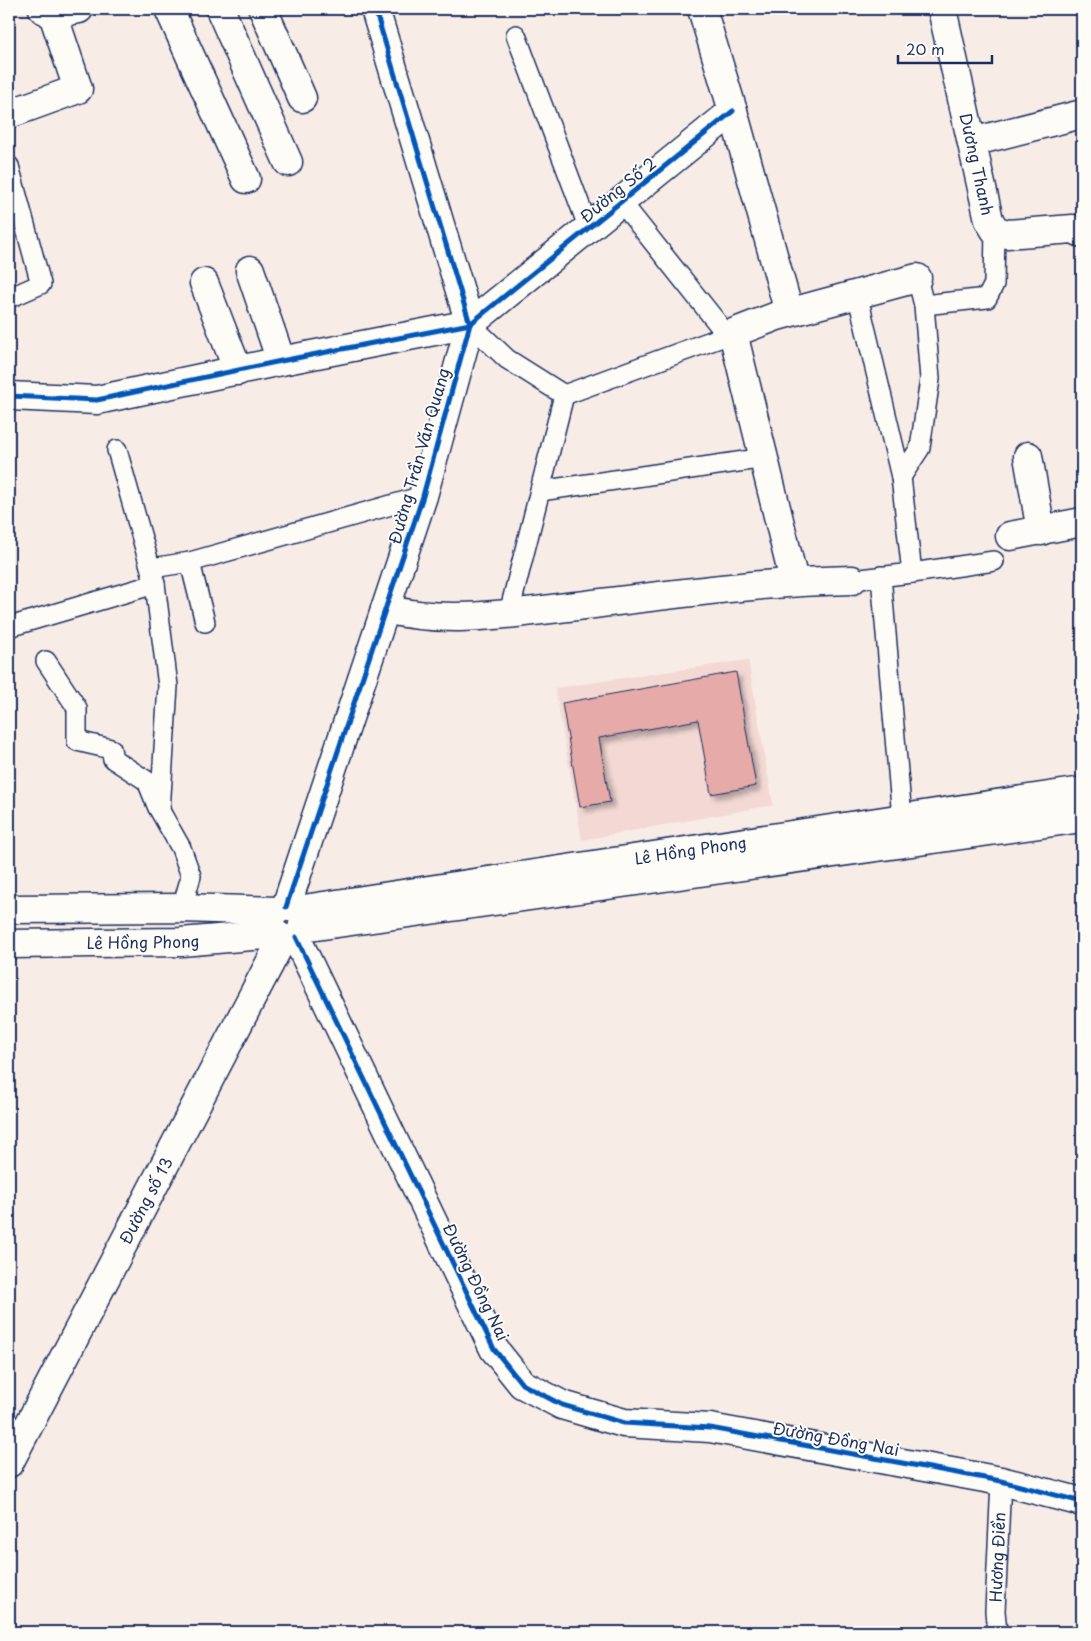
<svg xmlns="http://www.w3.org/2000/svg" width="1091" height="1641" font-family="'Playpen Sans',sans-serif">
<defs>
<filter id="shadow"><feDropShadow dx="4.5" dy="4.5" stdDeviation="2.5" flood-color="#0004"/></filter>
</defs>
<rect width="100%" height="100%" fill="#f8ece7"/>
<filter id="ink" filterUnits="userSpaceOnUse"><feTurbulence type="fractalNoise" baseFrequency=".02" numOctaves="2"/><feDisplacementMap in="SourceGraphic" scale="10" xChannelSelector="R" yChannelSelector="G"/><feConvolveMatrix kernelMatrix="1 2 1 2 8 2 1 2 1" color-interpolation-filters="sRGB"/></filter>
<g filter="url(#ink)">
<!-- built -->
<polygon fill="#f3d8d4" points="748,660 773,805 582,840 555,688"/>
<!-- building -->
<polygon fill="#e6aba8" stroke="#1b2f5e" filter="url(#shadow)" points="736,672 756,786 711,794 698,720 599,738 610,802 580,807 562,703"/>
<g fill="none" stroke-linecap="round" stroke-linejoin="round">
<defs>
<g id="service">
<polyline points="516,35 589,229"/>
<polyline points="9,166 41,284 9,298"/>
<polyline points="622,203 727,335"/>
<polyline points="857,293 901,477 912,573"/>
<polyline points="924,305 987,298 994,284 995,230"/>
<polyline points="470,324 507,359 564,395"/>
<polyline points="117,450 155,584 168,686 160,811 181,848 191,876 182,908"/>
<polyline points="901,477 920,448 930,379 924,305 917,278"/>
<polyline points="540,491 765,458"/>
<polyline points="190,562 205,622"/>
<polyline points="152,568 190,562 423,496"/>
<polyline points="881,576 902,818"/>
<polyline points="852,580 912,573 994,561"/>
<polyline points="509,613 564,395 733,333"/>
<polyline points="9,627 155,584"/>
<polyline points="46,661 77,708 77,741 111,749 113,759 147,781 158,808"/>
<path id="s1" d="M997,1632L995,1611L1001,1481"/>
</g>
<g id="minor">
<polyline points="169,9 246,179"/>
<polyline points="220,9 288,162"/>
<polyline points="263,9 302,98"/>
<polyline points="702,9 733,111 789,312"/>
<path id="s2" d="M942,9L989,220L995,230L1007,234L1073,229L1082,233"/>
<polyline points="53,14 79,9"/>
<polyline points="9,114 78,89 53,14 43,9"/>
<polyline points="972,142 1082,114"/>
<polyline points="250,270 281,361"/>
<polyline points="204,283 238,371"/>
<polyline points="9,396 97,400 281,361 470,324 733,111"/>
<polyline points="1028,456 1041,531"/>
<polyline points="1010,536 1082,522"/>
<polyline points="794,581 733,333 777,316 917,278"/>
<path d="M385,609C448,625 513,613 577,606C668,595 760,582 852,580"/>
<polyline points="286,907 423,496 470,324 375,9"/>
</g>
<g id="tertiary">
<polyline points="296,937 494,1349 522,1384 562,1405 624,1423 710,1428 1001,1481 1082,1502"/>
<path id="s3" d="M9,1463L283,938"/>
</g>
<g id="secondary">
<polyline points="9,909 182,908 276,911"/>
<path id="s4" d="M297,910L1082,791"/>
<polyline points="302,928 1082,818"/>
<path id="s5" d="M9,944L181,942L276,934"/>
</g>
</defs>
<!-- service casing -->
<use href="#service" stroke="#1b2f5e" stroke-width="22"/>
<!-- minor casing -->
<use href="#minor" stroke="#1b2f5e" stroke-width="31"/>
<!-- tertiary casing -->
<use href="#tertiary" stroke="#1b2f5e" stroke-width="31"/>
<!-- secondary casing -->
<use href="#secondary" stroke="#1b2f5e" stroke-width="31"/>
<!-- service -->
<use href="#service" stroke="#fdfcf7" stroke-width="19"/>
<!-- minor -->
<use href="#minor" stroke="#fdfcf7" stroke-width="28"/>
<!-- tertiary -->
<use href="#tertiary" stroke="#fdfcf7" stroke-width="28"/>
<!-- secondary -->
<use href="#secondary" stroke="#fdfcf7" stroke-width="28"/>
<defs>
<g id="cycleway">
<polyline points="9,396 97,400 281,361 470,324 733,111"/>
<polyline points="286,907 423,496 470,324 375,9"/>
<polyline points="296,937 494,1349 522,1384 562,1405 624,1423 710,1428 1001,1481 1082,1502"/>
</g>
</defs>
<!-- cycleway casing -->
<use href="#cycleway" stroke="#fdfcf7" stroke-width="8"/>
<!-- cycleway -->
<use href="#cycleway" stroke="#0057b8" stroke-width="5"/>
</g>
</g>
<g text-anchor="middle" stroke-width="4" stroke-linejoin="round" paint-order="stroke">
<!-- street labels -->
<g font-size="16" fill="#1b2f5e" stroke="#fdfcf7">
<text dy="6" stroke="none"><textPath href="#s2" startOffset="159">Dương Thanh</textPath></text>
<text transform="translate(618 190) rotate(-39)" y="6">Đường Số 2</text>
<text transform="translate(419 456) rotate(-74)" y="6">Đường Trần Văn Quang</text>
<text dy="6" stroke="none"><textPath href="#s4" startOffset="398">Lê Hồng Phong</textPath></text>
<text dy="6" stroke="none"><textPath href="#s5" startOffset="134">Lê Hồng Phong</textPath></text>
<text dy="6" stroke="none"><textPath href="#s3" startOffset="296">Đường số 13</textPath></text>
<text transform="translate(476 1282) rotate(64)" y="6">Đường Đồng Nai</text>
<text transform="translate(836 1439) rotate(10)" y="6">Đường Đồng Nai</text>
<text dy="6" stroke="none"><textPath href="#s1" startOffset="75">Hương Điền</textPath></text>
</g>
</g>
<!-- margin -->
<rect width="1091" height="1641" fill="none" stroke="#fdfcf7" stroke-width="30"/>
<rect x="15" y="15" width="1061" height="1611" fill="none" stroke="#1b2f5e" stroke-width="2" filter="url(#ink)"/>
<!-- scale -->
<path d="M898 55v8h94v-8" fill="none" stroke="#1b2f5e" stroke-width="2.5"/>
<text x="906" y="55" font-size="15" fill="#1b2f5e" stroke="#fdfcf7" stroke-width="4" paint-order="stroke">20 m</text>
</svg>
